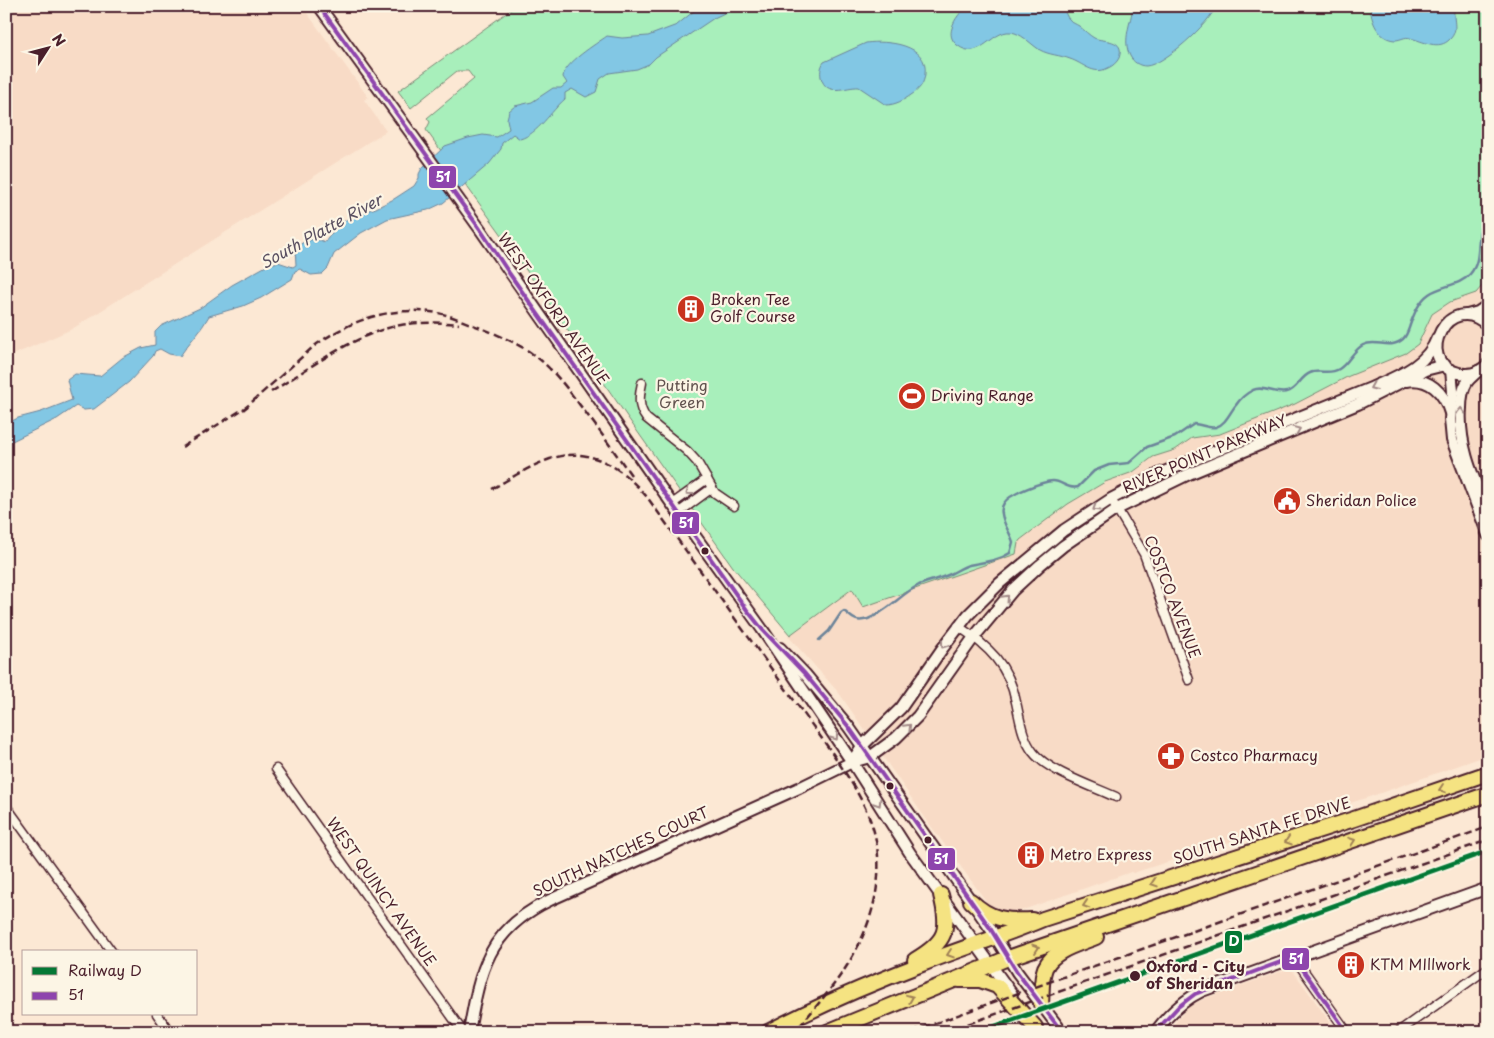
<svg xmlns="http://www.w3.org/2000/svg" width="1494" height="1038" font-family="'Playpen Sans',sans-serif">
<rect width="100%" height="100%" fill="#fce8d4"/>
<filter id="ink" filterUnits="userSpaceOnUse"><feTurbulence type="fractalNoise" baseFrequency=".02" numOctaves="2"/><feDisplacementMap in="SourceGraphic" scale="10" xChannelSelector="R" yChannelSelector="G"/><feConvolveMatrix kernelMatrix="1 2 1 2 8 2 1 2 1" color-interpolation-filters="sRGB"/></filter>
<g filter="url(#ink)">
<!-- built -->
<g fill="#f8dbc6">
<polygon points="6,6 302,6 368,97 364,100 386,131 72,329 6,358"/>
<polygon points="1488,279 1488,755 1372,796 1133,873 1131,872 1014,913 1008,914 996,911 989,905 928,822 839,693 788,636 852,589 863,607 1018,542 1068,504 1105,482 1133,472 1153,457 1175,450 1192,438 1220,434 1295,404 1349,376 1418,344 1432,314 1450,302 1476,293"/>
<polygon points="1291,968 1337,1032 1168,1032 1188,1007 1206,998"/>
</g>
<!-- green -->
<polygon fill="#a8efbb" stroke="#798773" points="516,6 1488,6 1488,279 1476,293 1450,302 1432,314 1418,344 1406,353 1349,376 1295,404 1220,434 1192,438 1175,450 1153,457 1133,472 1105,482 1068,504 1020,540 1018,543 1016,554 863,607 852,589 790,635 733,567 637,431 502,235 426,130 430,122 427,118 474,79 468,71 457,71 411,108 398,91"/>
<!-- water -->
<g fill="#82c7e4" stroke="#6c849a">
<path d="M700,6H739L714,18L656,57L649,64L637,69L609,73L600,79L596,92L586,97L572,89L565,93V99C551,111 538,134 520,139L513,134L502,143L501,149L489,164L443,203L428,210L387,219L361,233L334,254L328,268L322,274L311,275L300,269L295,271L292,279L261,298L243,306L209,316C201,331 189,342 180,356L169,354L160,349L155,351L153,356L129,382L94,409L84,410L76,406L57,419L6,444V424L18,418L41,412L72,400L67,380L75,374L100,376L122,358L141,348L155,345V332L161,326L200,308L232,285L268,265L278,262L293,267L296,265L295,248C305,240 313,237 325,242L338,225L356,214L376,208L394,199L414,186L419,178V174L422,168L445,146L468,138L483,135L497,137L509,129L507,119L509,111L515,106L532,102L553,88H561L567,83L563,77C564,63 596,44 607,36L622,38L648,36L677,25Z"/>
<path d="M967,6H1063C1065,11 1066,17 1070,20C1072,23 1076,24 1079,26C1084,30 1089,35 1094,38C1103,42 1126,38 1119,58C1117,62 1113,66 1108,68C1093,76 1083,63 1070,59C1060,55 1049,55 1040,50C1032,45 1024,36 1015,33C993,25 981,64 957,45C951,40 950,34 952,28C954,19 961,12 967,6Z"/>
<path d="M1133,6H1216C1210,23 1164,65 1146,66C1139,66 1133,62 1130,56C1122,40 1131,23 1133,6Z"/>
<path d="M1370,6H1455C1451,18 1460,29 1450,39C1439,51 1423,41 1410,38C1405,36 1401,40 1395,40C1378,39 1371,21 1370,6Z"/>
<path d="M866,43C887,40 929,44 925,74C924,84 919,90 911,95C904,100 895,105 886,105L859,87C846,86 826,98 821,77C820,71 821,66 824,62Z"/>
</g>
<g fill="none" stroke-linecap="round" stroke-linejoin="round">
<!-- stream -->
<path stroke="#6c849a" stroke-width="2.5" d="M819,640L829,631L841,613L844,611C853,618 855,623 868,619C887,612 901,594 919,585C928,581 939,579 948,575C955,572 962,567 969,565C983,562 998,561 1010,553L1013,542C1010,532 1003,524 1002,514C1001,510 1002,506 1004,503C1009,494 1043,481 1053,481C1062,481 1068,490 1078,487L1094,471L1109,465L1129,463L1147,447L1175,437L1194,424C1201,424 1209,429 1216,427C1226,424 1230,412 1236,405C1240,399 1247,393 1253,390C1264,385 1275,395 1287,392C1297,390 1300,377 1310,373C1319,369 1330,375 1339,369C1349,363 1353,350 1363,345C1377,338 1389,351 1403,339C1407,335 1408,331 1410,325C1414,314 1419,301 1429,294C1442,285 1460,286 1470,274C1485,257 1472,232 1488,214"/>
<defs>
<g id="street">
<path d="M642,383C639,397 638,407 646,418L687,451L697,462L715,493L734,506"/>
<polyline points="1111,499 1144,554 1189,680"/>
<polyline points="672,504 707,479"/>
<polyline points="678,513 712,488"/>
<path d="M958,626C988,646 1009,665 1016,702C1020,719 1022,738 1033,752C1047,771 1094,787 1116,797"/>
<polyline points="276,769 463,1032"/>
<polyline points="6,806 112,952"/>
<polyline points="1294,957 1347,1032"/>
<polyline points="157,1014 170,1032"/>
<polyline points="1398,1032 1488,968"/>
</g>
<g id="secondary">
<polyline points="319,6 480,229 672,504 762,629 852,762 910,853 1012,994"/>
<polyline points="1467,315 1478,312 1488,305"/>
<path d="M1488,326C1449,287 1411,363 1459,373C1470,376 1480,372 1488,364"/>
<polyline points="1451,370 1453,391 1450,419 1452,440 1488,535"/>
<path d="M1478,371C1474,375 1470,378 1467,382C1462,390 1461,400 1461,408C1458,446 1474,479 1488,513"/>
<path d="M1406,381C1429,377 1444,392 1450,413"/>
<polyline points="780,648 805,674 848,726 990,928 1017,972 1062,1032"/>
<path d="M852,762L862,746L901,708L942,649L968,615L1000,583L1064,530L1111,499L1159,474L1371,388C1397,376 1427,366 1437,338"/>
<path d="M469,1032C480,969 488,930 550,900L799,788L852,762L870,757L896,738L918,716L974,637L1013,590L1040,565L1063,546L1117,509L1189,474L1358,404L1425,370L1445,365"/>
<path d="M1155,1032C1168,1015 1183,1000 1202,991L1488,888"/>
</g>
<g id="highway">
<path d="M971,901C990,920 1007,921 1032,920"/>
<path d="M915,960C947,941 950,930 941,895"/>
<polyline points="959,980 980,980 997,986 1035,1027"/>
<path d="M1041,1004C1042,993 1041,978 1045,968C1053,950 1079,944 1096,937"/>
<path d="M768,1032C818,1006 869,984 922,964C962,948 1003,936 1043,919L1354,819L1488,773"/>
<polyline points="827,1032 1008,958 1488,794"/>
</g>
</defs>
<!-- street casing -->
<use href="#street" stroke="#4a1f2b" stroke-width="11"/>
<!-- secondary casing -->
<use href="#secondary" stroke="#4a1f2b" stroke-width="14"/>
<!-- highway casing -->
<use href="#highway" stroke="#4a1f2b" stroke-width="18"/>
<!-- street -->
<use href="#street" stroke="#fcf5e5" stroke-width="8"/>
<!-- secondary -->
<use href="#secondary" stroke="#fcf5e5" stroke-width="10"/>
<!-- highway -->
<use href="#highway" stroke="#f5e382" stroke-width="14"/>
<!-- rail -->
<g stroke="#4a1f2b" stroke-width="2.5" stroke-dasharray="8 4" stroke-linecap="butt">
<path d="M271,392C308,369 358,332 401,325C420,322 440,322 459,324"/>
<path d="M243,410L313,347C349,320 393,305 438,313C453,316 467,323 481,328C506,338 531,349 550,369C560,379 570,392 579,404C597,427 614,451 631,475"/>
<polyline points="182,447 248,406"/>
<path d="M492,489C511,478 530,466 550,459C591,445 622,468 647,497L833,754C846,774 860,794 869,817C888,863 876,917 851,959C836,985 814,1008 795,1032"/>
<polyline points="911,1032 1063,977 1488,827"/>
<polyline points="945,1032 1488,840"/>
</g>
<defs>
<g id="bus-1">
<polyline points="319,6 480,229 509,273 747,610 762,629 805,674 848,726 990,928 1017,972 1062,1032"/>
<polyline points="1155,1032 1178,1007 1195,994 1294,957 1347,1032"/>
</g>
</defs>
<!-- bus-1 casing -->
<use href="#bus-1" stroke="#fcf5e5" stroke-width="8"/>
<!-- bus-1 -->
<use href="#bus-1" stroke="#8e44ad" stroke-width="4"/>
<defs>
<polyline id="rail-1" points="979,1032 1488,851"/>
</defs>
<!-- rail-1 casing -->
<use href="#rail-1" stroke="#fcf5e5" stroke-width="9"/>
<!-- rail-1 -->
<use href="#rail-1" stroke="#047835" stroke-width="5"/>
</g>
<!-- one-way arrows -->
<defs><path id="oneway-chevron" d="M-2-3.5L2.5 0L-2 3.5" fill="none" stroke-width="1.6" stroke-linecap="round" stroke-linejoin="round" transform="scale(1.25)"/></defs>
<g stroke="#a38a88">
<use href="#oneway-chevron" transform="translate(1373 387) rotate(157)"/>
<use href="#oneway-chevron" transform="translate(1461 411) rotate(-88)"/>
<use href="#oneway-chevron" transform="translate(1297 430) rotate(-22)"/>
<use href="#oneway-chevron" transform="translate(689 492) rotate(144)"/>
<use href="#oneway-chevron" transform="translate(1096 508) rotate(148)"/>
<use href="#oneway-chevron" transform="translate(1006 598) rotate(-47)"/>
<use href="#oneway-chevron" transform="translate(944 645) rotate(126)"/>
<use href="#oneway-chevron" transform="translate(908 727) rotate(-46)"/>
<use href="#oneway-chevron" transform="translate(835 737) rotate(55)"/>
<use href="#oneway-chevron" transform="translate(878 803) rotate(58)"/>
</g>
<g stroke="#a08156">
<use href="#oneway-chevron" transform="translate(1442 789) rotate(161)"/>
<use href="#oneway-chevron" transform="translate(1288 841) rotate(162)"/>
<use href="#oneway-chevron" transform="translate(1352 841) rotate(-19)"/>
<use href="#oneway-chevron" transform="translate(1154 883) rotate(162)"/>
<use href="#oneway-chevron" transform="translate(1086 905) rotate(162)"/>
<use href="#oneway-chevron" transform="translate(1036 948) rotate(-19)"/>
<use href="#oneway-chevron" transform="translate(950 954) rotate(161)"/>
<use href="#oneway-chevron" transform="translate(910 998) rotate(-22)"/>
</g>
</g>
<!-- icons -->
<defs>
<symbol id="building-disc" viewBox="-11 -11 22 22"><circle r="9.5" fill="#c8321e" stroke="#fcf5e5"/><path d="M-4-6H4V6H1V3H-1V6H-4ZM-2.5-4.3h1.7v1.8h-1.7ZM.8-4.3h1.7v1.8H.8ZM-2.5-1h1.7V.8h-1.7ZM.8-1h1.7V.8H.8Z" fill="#fff"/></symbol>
<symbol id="stadium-disc" viewBox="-11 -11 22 22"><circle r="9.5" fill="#c8321e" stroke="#fcf5e5"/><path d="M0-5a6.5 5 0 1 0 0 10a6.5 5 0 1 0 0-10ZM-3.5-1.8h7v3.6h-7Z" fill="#fff"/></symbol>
<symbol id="civic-disc" viewBox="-11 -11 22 22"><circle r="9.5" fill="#c8321e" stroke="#fcf5e5"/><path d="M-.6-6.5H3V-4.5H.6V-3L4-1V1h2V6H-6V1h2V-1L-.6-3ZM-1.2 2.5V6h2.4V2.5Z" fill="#fff"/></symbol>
<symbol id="pharmacy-disc" viewBox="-11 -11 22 22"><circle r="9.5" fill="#c8321e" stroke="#fcf5e5"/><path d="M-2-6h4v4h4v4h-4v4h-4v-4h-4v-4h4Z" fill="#fff"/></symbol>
</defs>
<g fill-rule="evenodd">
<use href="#building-disc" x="675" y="293" width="32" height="32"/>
<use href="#stadium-disc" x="896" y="380" width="32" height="32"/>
<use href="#civic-disc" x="1271" y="485" width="32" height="32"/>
<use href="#pharmacy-disc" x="1155" y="740" width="32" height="32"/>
<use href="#building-disc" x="1015" y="839" width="32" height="32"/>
<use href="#building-disc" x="1335" y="949" width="32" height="32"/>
</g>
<!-- markers -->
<g fill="#4a1f2b" stroke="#fcf5e5" stroke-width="2">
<circle cx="705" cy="551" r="4.5"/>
<circle cx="890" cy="786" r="4.5"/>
<circle cx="928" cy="840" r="4.5"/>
<circle cx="1135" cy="976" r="6"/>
</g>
<g text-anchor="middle" stroke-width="4.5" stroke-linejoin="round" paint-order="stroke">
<!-- poi labels -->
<g font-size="15" fill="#4a1f2b" stroke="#fcf5e5" text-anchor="start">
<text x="710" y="305">Broken Tee<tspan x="710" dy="17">Golf Course</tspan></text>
<text x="931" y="401">Driving Range</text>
<text x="1306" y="506">Sheridan Police</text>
<text x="1190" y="761">Costco Pharmacy</text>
<text x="1050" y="860">Metro Express</text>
<text x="1370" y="970">KTM MIllwork</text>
</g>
<!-- street labels -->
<g font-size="15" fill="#4a1f2b" stroke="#fcf5e5">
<text transform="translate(553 309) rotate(55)" y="5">WEST OXFORD AVENUE</text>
<text transform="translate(1205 454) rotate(-23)" y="5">RIVER POINT PARKWAY</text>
<text transform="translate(1172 597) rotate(69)" y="5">COSTCO AVENUE</text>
<text transform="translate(1262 831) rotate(-18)" y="5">SOUTH SANTA FE DRIVE</text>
<text transform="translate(621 852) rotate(-25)" y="5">SOUTH NATCHES COURT</text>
<text transform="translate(381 892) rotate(55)" y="5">WEST QUINCY AVENUE</text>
</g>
<!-- park labels -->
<g font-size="15" fill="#62534f" stroke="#fcf5e5">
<text x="682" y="391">Putting<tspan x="682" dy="17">Green</tspan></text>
</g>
<!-- stop labels -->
<g font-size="15" font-weight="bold" fill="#4a1f2b" stroke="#fcf5e5" text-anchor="start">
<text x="1146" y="972">Oxford - City<tspan x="1146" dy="17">of Sheridan</tspan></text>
</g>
<!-- water labels -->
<g font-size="16" font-style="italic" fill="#5b5162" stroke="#fcf5e5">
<text transform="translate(321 231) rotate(-29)" y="6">South Platte River</text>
</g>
</g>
<g stroke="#fcf5e5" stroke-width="2">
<rect x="428" y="165" width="29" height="24" rx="5" fill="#8e44ad"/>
<rect x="671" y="511" width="29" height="24" rx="5" fill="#8e44ad"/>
<rect x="927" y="847" width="29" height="24" rx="5" fill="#8e44ad"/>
<rect x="1224" y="930" width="19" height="24" rx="5" fill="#047835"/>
<rect x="1281" y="947" width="29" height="24" rx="5" fill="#8e44ad"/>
</g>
<g font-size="14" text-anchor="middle" font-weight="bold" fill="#fff">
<text x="443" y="182">51</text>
<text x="686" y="528">51</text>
<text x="941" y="864">51</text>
<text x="1234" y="946">D</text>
<text x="1296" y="964">51</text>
</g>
<!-- margin -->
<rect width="1494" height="1038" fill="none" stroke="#fcf5e5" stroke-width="25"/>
<rect x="12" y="12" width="1469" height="1013" fill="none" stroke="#4a1f2b" stroke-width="2" filter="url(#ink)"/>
<!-- legend -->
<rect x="22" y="950" width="175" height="65" fill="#fcf5e5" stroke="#b59f9b"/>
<rect x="32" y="967" width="25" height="8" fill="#047835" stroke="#b59f9b"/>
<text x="68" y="976" font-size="15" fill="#4a1f2b">Railway D</text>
<rect x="32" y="992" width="25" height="8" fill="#8e44ad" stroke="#b59f9b"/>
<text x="68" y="1000" font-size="15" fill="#4a1f2b">51</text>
<!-- north arrow -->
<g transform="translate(48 48) rotate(54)" stroke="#fcf5e5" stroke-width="4" paint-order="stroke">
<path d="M0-4L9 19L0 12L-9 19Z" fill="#4a1f2b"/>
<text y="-8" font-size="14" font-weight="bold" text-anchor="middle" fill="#4a1f2b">N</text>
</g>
</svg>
